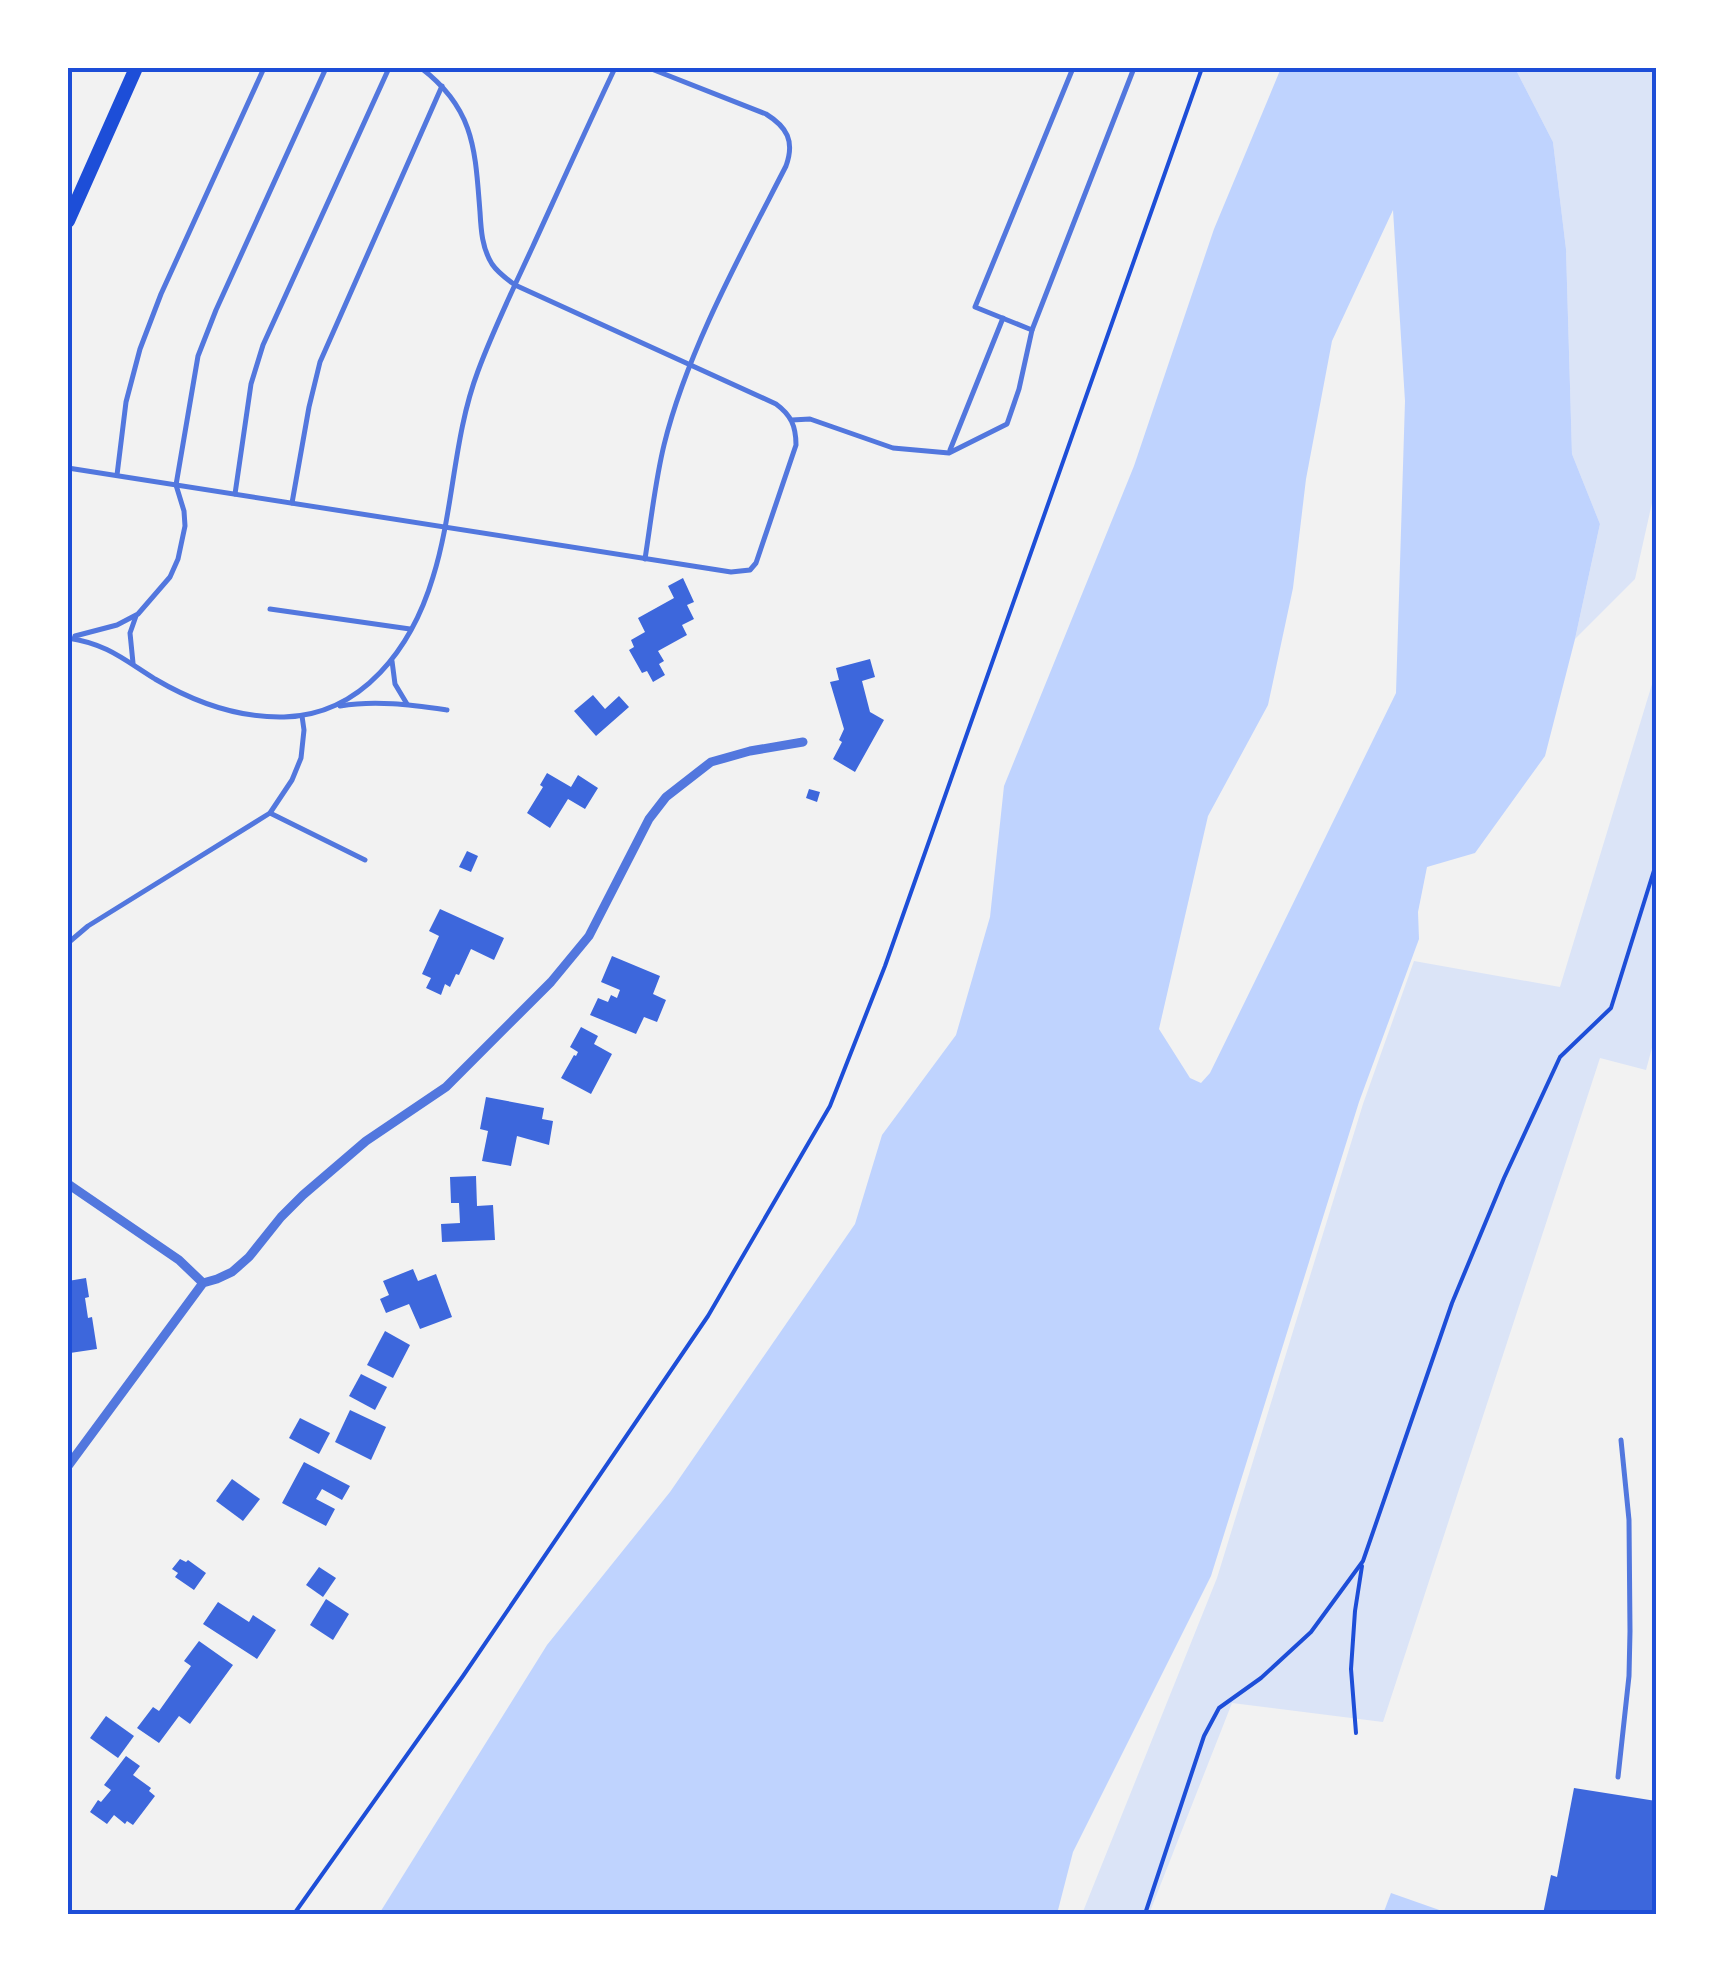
<svg xmlns="http://www.w3.org/2000/svg" width="1724" height="1982" font-family="'Asap Condensed',sans-serif">
<rect width="100%" height="100%" fill="#f2f2f2"/>
<!-- green -->
<g fill="#dbe4f7">
<polygon points="1515,68 1656,68 1656,501 1652,503 1635,579 1575,639 1600,524 1572,454 1566,249 1553,142"/>
<polygon points="1656,671 1656,1033 1646,1070 1600,1058 1383,1722 1232,1703 1149,1914 1082,1914 1217,1578 1363,1104 1414,961 1560,987"/>
</g>
<!-- water -->
<g fill="#bfd3fe" fill-rule="evenodd">
<path d="M1281,68H1515L1553,142L1566,249L1572,454L1600,524L1575,639L1545,756L1475,853L1427,867L1418,912L1419,939L1359,1102L1211,1576L1073,1852L1057,1914H379L547,1645L670,1492L855,1224L882,1135L956,1035L990,917L1004,786L1134,466L1214,229ZM1393,210L1405,401L1396,693L1210,1073L1201,1083L1190,1078L1159,1029L1208,816L1268,705L1293,588L1306,479L1332,341Z"/>
<polygon points="1391,1893 1445,1912 1444,1914 1383,1914"/>
</g>
<!-- building -->
<g fill="#3d67dc">
<polygon points="683,578 694,602 687,605 694,619 682,625 687,635 658,651 664,661 659,664 665,675 653,682 647,671 642,673 629,650 634,647 631,640 645,632 638,618 674,598 668,586"/>
<polygon points="870,659 875,677 862,681 870,712 884,720 855,772 833,759 842,742 839,740 844,729 830,682 839,680 836,668"/>
<polygon points="593,695 605,709 619,696 629,707 596,736 574,711"/>
<polygon points="547,773 571,787 578,775 598,788 585,809 568,799 550,828 527,813 543,787 540,785"/>
<polygon points="809,789 820,792 817,802 806,798"/>
<polygon points="467,851 478,856 471,872 459,867"/>
<polygon points="440,909 504,938 494,960 471,949 459,975 456,974 450,987 445,984 441,995 426,988 431,978 422,974 439,936 429,931"/>
<polygon points="612,956 660,976 653,994 666,1000 657,1022 644,1017 636,1034 590,1015 598,998 608,1002 611,995 617,998 620,990 601,982"/>
<polygon points="581,1027 598,1036 594,1044 612,1054 591,1094 561,1078 574,1055 576,1056 578,1052 570,1047"/>
<polygon points="486,1097 544,1108 542,1119 553,1121 549,1145 517,1136 511,1166 482,1161 488,1131 480,1129"/>
<polygon points="476,1176 477,1206 493,1205 495,1240 442,1242 441,1224 460,1223 459,1203 451,1203 450,1177"/>
<polygon points="413,1269 418,1281 436,1274 452,1317 420,1329 409,1304 386,1313 380,1299 389,1295 383,1281"/>
<polygon points="86,1278 89,1297 85,1298 88,1318 92,1317 97,1349 70,1353 68,1334 68,1281"/>
<polygon points="385,1331 410,1345 393,1378 367,1365"/>
<polygon points="361,1374 387,1387 375,1410 349,1396"/>
<polygon points="350,1410 386,1427 371,1460 335,1442"/>
<polygon points="300,1418 330,1433 319,1454 289,1438"/>
<polygon points="304,1462 350,1486 342,1500 322,1489 316,1499 335,1509 326,1526 282,1503"/>
<polygon points="232,1479 260,1499 243,1521 216,1501"/>
<polygon points="180,1559 186,1562 188,1560 206,1573 194,1590 175,1577 178,1573 172,1569"/>
<polygon points="319,1567 336,1578 323,1597 306,1585"/>
<polygon points="326,1599 349,1614 333,1640 310,1625"/>
<polygon points="218,1602 249,1622 253,1615 276,1630 257,1659 203,1624"/>
<polygon points="199,1641 233,1665 190,1724 179,1716 159,1743 137,1728 153,1707 159,1711 191,1666 184,1661"/>
<polygon points="106,1716 134,1736 118,1758 90,1738"/>
<polygon points="126,1756 140,1766 133,1775 151,1788 149,1791 155,1796 133,1825 127,1821 125,1824 114,1815 107,1824 90,1812 98,1800 101,1802 111,1790 104,1785"/>
<polygon points="1574,1788 1656,1801 1656,1914 1543,1914 1551,1875 1557,1877"/>
</g>
<g fill="none" stroke-linecap="round" stroke-linejoin="round">
<!-- path -->
<g stroke="#1d4ed8" stroke-width="4">
<polyline points="1356,1733 1351,1669 1355,1611 1362,1566"/>
<polyline points="294,1914 463,1676 708,1316 830,1106 885,966 1202,68"/>
<polyline points="1145,1914 1204,1736 1219,1708 1261,1678 1311,1632 1363,1561 1452,1303 1504,1178 1560,1057 1611,1008 1656,864"/>
</g>
<!-- service -->
<g stroke="#5277de" stroke-width="5">
<polyline points="1032,330 975,307 1073,68"/>
<polyline points="792,420 810,419 893,448 949,453 1007,424 1019,389 1032,330 1134,68"/>
<polyline points="950,450 1003,318"/>
<path d="M68,468L731,572L750,570L756,563L796,445C796,426 791,415 776,404L515,285C507,279 498,273 492,264C482,248 481,230 480,212C475,150 475,109 421,68"/>
<polyline points="117,475 126,402 140,349 161,294 264,68"/>
<polyline points="235,494 251,384 263,345 389,68"/>
<polyline points="292,503 309,407 320,362 442,86"/>
<path d="M645,559C651,521 655,482 664,445C687,351 742,252 786,166C795,141 787,127 766,114L649,68"/>
<polyline points="270,609 410,629"/>
<polyline points="75,636 117,625 138,614 170,577 178,559 185,526 184,511 176,485 198,356 216,310 326,68"/>
<path d="M68,638C107,644 123,659 155,679C194,702 239,718 284,717C363,715 412,647 433,577C454,510 453,437 478,371C494,328 514,287 533,246C560,187 587,127 615,68"/>
<polyline points="392,661 395,684 407,704"/>
<polyline points="133,663 130,633 136,616"/>
<path d="M340,706C376,700 411,705 447,710"/>
<polyline points="270,813 365,860"/>
<polyline points="68,943 88,926 270,813 292,780 301,758 304,730 302,716"/>
<polyline points="1618,1777 1629,1676 1630,1631 1629,1520 1621,1440"/>
</g>
<!-- minor -->
<g stroke="#5277de" stroke-width="9">
<polyline points="68,1184 179,1260 203,1283"/>
<polyline points="68,1466 203,1283 217,1279 232,1272 249,1257 281,1217 303,1195 366,1141 446,1087 551,982 589,936 649,819 666,797 711,762 750,751 803,742"/>
</g>
<!-- primary -->
<polyline stroke="#1d4ed8" stroke-width="14" points="68,221 136,68"/>
</g>
<!-- border -->
<rect width="1724" height="1982" fill="none" stroke="#ffffff" stroke-width="140"/>
<rect x="70" y="70" width="1584" height="1842" fill="none" stroke="#1d4ed8" stroke-width="4"/>
</svg>
